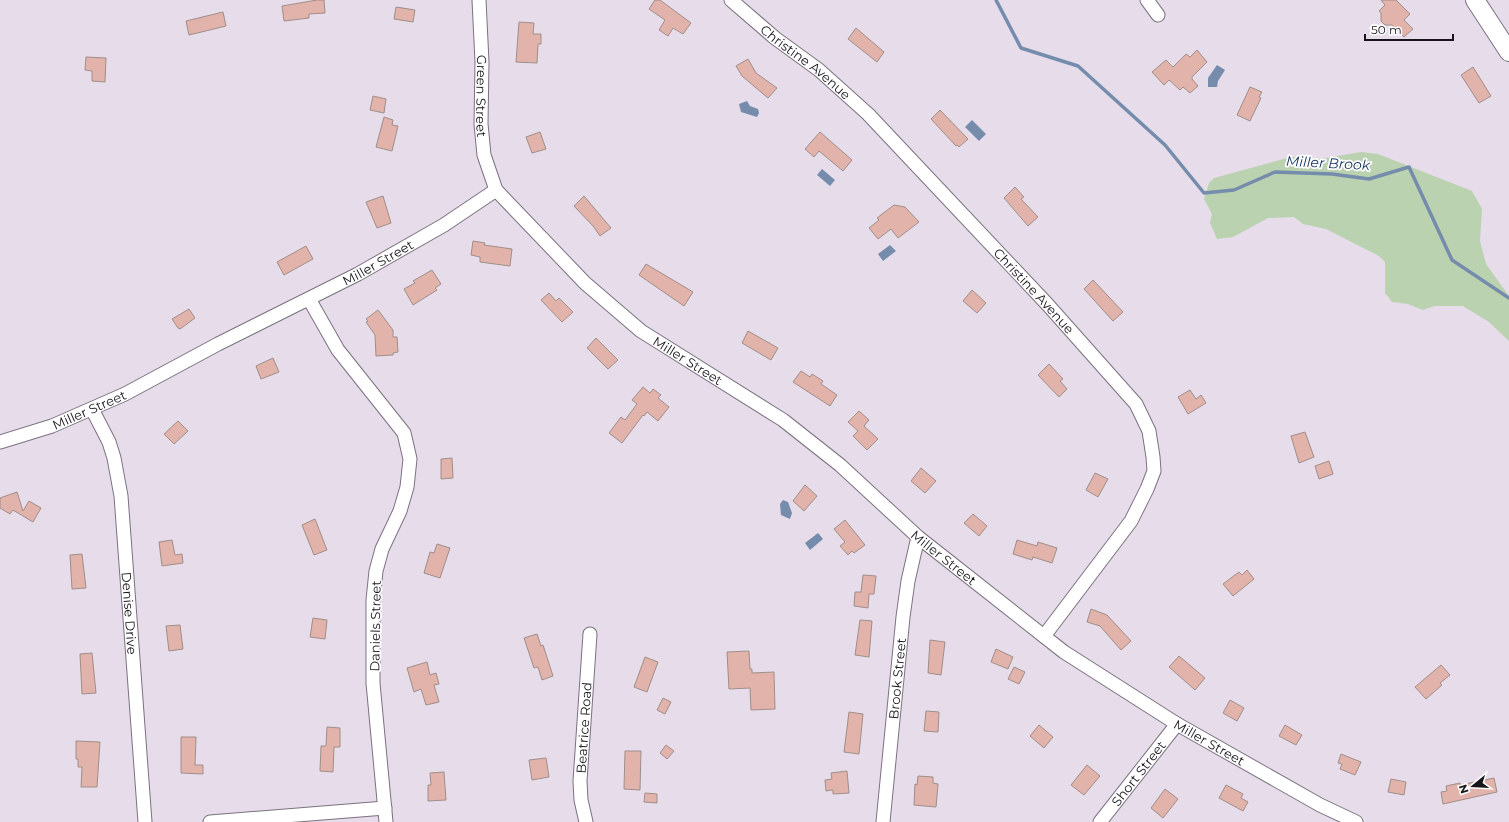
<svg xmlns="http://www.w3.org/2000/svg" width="1509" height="822" font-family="Montserrat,sans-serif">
<rect width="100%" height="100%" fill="#e6dcea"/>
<!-- green -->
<polygon fill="#bad2af" points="1361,152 1378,154 1472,191 1482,209 1480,241 1486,264 1509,296 1509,341 1489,322 1463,306 1435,306 1423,310 1408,304 1392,302 1385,293 1385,262 1379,256 1326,229 1303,224 1294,217 1268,218 1233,237 1217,239 1210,223 1212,214 1204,199 1209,183 1214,178 1291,157 1321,159"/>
<!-- water -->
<g fill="#758cac">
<polygon points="1217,65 1225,70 1218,81 1217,87 1208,87 1208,78"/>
<polygon points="747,101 750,106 758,109 759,113 757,117 741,112 739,104"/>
<polygon points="972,120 986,134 979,141 965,127"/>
<polygon points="822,169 835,180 830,186 817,175"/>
<polygon points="890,245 896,251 883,261 878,254"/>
<polygon points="783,500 788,502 792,513 790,519 781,515 780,504"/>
<polygon points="818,533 823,539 810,550 805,543"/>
</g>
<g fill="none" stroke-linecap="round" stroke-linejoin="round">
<!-- stream -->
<polyline stroke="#758cac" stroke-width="3.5" points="996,0 1021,48 1078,66 1165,145 1204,193 1234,190 1275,172 1332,174 1369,179 1409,167 1452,260 1509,298"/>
</g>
<!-- building -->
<g fill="#e1b3aa" stroke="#a08e8a">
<polygon points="317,0 324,0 325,13 309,14 309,18 284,21 282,6"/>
<polygon points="655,0 660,0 691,23 683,34 673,28 668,36 659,30 665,20 649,9"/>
<polygon points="1381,0 1396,0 1410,14 1404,20 1413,29 1404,37 1392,25 1385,25 1381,21 1381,13 1379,11 1385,5"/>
<polygon points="396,7 415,10 413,22 394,19"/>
<polygon points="223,12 226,26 189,35 186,21"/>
<polygon points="519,22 534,23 533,34 541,34 541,44 538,44 537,63 516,62"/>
<polygon points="856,28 884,52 877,62 848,39"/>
<polygon points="1197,50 1207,62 1192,77 1192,79 1198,86 1190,93 1183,87 1180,90 1169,80 1164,85 1152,72 1166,60 1173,67 1186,54 1190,57"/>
<polygon points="86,57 106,58 105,82 92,81 92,71 85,70"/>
<polygon points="748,59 756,73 777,88 768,98 742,76 736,66"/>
<polygon points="1473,67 1491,96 1479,103 1461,75"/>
<polygon points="1250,87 1262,92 1259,97 1261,98 1250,121 1237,115"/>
<polygon points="373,96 386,99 384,113 370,110"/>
<polygon points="940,110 968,139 959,147 957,145 956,146 931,119"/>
<polygon points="384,117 393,120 392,125 398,126 392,151 376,147"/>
<polygon points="540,132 546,149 532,153 526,137"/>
<polygon points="820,132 852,160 843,171 819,151 814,157 805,149"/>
<polygon points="1015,187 1024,197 1021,199 1038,217 1028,226 1004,198"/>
<polygon points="383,196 391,223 377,228 366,202"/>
<polygon points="584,196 611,228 600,236 593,226 574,206"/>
<polygon points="894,205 905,207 919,222 898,238 891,229 878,239 869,228 879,220 877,218"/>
<polygon points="473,241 485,243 484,245 512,249 510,266 480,262 480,257 471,255"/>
<polygon points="306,246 313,259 284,275 277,262"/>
<polygon points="646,264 693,292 684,306 639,275"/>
<polygon points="432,270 441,284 435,288 437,290 413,305 404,289 415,283 413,281"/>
<polygon points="1093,280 1123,312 1113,321 1084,289"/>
<polygon points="972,290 986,303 977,313 963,301"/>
<polygon points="549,293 556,301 559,298 573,312 562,322 541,300"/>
<polygon points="189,309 195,318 180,329 178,328 172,319"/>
<polygon points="378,310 393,330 393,337 397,337 398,352 393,353 393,355 376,356 375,335 366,322 368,321 366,319"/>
<polygon points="748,331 778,348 771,360 742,343"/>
<polygon points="596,338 618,360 608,369 587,348"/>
<polygon points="273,358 279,372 261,379 256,366"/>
<polygon points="1049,364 1063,379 1060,381 1067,389 1059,397 1038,375"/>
<polygon points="801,371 810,377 812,374 823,381 821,384 837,395 830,406 793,382"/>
<polygon points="643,387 650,393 653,389 661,395 658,398 669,407 658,421 647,412 644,416 643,415 622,443 609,433 621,417 625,420 637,404 632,400"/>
<polygon points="1190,390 1196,399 1201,395 1206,403 1188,414 1178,397"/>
<polygon points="859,411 869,420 864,426 878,439 867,450 853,436 858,431 848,422"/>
<polygon points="178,421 188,431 174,444 164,434"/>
<polygon points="1305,432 1314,457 1299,463 1291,436"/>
<polygon points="452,458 453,478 441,479 441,459"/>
<polygon points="1329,461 1333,474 1319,479 1315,466"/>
<polygon points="921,468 936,481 925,493 911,481"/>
<polygon points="1095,473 1108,479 1098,497 1086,490"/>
<polygon points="805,485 817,496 804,511 793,501"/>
<polygon points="17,492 23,511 29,501 41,508 33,522 13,510 10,514 0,508 0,498"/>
<polygon points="973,514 987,526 979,536 964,523"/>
<polygon points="315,519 327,550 314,555 302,525"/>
<polygon points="845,520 865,545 854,553 852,551 848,555 840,546 845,542 834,529"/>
<polygon points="172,540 175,555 182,554 183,563 162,566 159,542"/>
<polygon points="1017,540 1037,546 1038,542 1057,548 1052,563 1033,557 1032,560 1013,554"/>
<polygon points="437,544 450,548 440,578 424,573 430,552 434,553"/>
<polygon points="82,554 86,588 72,589 70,555"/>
<polygon points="1247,570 1254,579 1233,596 1223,584 1239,572 1242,575"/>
<polygon points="863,575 876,576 874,594 869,594 868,608 854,606 855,592 861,592"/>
<polygon points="1091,609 1107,615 1131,641 1121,650 1100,626 1087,622"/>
<polygon points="313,618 327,620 325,639 310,637"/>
<polygon points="860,620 872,621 869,657 855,655"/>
<polygon points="180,625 183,649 169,651 166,626"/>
<polygon points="537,634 541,646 543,645 553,676 542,680 538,667 534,668 524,638"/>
<polygon points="930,640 945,642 941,675 928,673"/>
<polygon points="996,649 1013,657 1008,669 991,662"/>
<polygon points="749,651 750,669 752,669 752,673 774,672 775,709 751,710 750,688 729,689 727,652"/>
<polygon points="92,653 96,693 82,694 80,654"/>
<polygon points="1179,656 1205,678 1195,690 1169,667"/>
<polygon points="645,657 658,662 647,692 634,687"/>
<polygon points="427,662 430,675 436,673 439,684 434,685 439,702 426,705 421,689 414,692 407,668"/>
<polygon points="1441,665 1450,675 1440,683 1442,685 1426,699 1415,687"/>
<polygon points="1014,667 1025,672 1019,684 1008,679"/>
<polygon points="663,698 671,702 665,714 657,710"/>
<polygon points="1230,700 1244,708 1237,721 1223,713"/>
<polygon points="926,711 939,712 938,732 924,731"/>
<polygon points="849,712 863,714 859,754 844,752"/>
<polygon points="1039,725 1053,737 1044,748 1030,736"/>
<polygon points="1285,725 1302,735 1296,745 1279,736"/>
<polygon points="327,727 340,728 340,747 334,747 333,772 320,771 321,746 326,746"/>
<polygon points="181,737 196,737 195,765 203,765 203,774 181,773"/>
<polygon points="76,741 100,742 97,787 81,787 82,767 78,767 78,759 76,759"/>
<polygon points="666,745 674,751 667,759 660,753"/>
<polygon points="625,751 641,751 640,790 624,789"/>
<polygon points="1341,754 1361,762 1355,775 1340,769 1342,764 1338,763"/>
<polygon points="546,758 549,777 532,780 529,760"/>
<polygon points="1087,765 1100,776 1084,795 1071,785"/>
<polygon points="847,771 849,793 833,794 833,790 826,791 825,780 832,779 831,773"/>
<polygon points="444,772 446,800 428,801 428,785 431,785 430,773"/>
<polygon points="918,776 933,777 933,783 938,784 936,807 914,805 915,784 917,785"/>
<polygon points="1494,778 1497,792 1443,804 1441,792 1447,791 1446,786 1460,783 1460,785"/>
<polygon points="1391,779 1406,782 1404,795 1388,792"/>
<polygon points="1226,785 1243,794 1241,798 1248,802 1243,811 1219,798"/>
<polygon points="1165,789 1178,799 1163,818 1151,808"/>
<polygon points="645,793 657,794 657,803 644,802"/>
</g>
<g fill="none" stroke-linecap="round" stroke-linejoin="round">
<defs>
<g id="street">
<path id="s1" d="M479,0L482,62L481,124L484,155L496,190L585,283L641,331L783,420L840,465L918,537L1064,652L1177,724L1320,805L1356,822"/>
<path id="s2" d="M731,0L775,38L819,70L868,114L1048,305L1136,404L1149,431L1153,457L1154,471L1147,489L1131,521L1044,636"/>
<polyline points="1147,0 1158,15"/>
<polyline points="309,299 338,350 404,433 410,459 407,487 400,511 382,549 376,571 373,600 373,683 386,822"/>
<path id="s3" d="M92,409L109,442L114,458L121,496L145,822"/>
<path id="s4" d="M0,442L52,426L125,394L218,344L358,274L444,225L496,190"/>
<polyline points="210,822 385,808"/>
<path id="s5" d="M586,822L581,800L580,781L590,634"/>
<path id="s6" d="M883,822L903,617L908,581L918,537"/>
<path id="s7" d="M1100,822L1177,724"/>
</g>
<polyline id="secondary" points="1475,0 1509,52"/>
</defs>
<!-- street casing -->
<use href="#street" stroke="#7b727f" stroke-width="15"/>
<!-- secondary casing -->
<use href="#secondary" stroke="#7b727f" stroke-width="20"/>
<!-- street -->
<use href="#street" stroke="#fff" stroke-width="13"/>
<!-- secondary -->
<use href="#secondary" stroke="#fff" stroke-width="18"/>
</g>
<g text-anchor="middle" stroke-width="3.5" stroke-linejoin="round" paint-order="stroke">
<!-- street labels -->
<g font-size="13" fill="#18151a" stroke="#fff">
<text dy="5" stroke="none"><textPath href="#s2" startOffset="97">Christine Avenue</textPath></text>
<text dy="5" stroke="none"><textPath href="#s1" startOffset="96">Green Street</textPath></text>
<text dy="5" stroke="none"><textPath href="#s4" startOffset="419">Miller Street</textPath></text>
<text dy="5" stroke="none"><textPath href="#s2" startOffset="421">Christine Avenue</textPath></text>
<text dy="5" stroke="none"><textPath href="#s1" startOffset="450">Miller Street</textPath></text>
<text dy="5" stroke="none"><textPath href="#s4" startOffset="95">Miller Street</textPath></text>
<text dy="5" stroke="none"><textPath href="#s1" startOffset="774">Miller Street</textPath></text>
<text dy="5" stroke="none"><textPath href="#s3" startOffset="210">Denise Drive</textPath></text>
<text transform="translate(375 626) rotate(-89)" y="5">Daniels Street</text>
<text dy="5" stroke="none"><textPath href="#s6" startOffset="144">Brook Street</textPath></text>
<text dy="5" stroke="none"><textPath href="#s5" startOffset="95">Beatrice Road</textPath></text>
<text dy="5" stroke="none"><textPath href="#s1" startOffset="1098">Miller Street</textPath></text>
<text dy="5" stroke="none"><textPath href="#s7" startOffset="62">Short Street</textPath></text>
</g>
<!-- water labels -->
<g font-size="14" font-style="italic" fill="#10315c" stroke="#fff">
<text transform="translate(1328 163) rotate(3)" y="5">Miller Brook</text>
</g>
</g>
<!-- north arrow -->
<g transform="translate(1473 786) rotate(252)" stroke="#ffffff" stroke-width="3" paint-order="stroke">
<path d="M0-3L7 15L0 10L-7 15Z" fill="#18151a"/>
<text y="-6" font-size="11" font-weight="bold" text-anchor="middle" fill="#18151a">N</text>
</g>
<!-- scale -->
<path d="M1365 34v6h88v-6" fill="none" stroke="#18151a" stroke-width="2"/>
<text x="1371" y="34" font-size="12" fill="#18151a" stroke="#ffffff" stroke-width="3" paint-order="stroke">50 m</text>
</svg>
